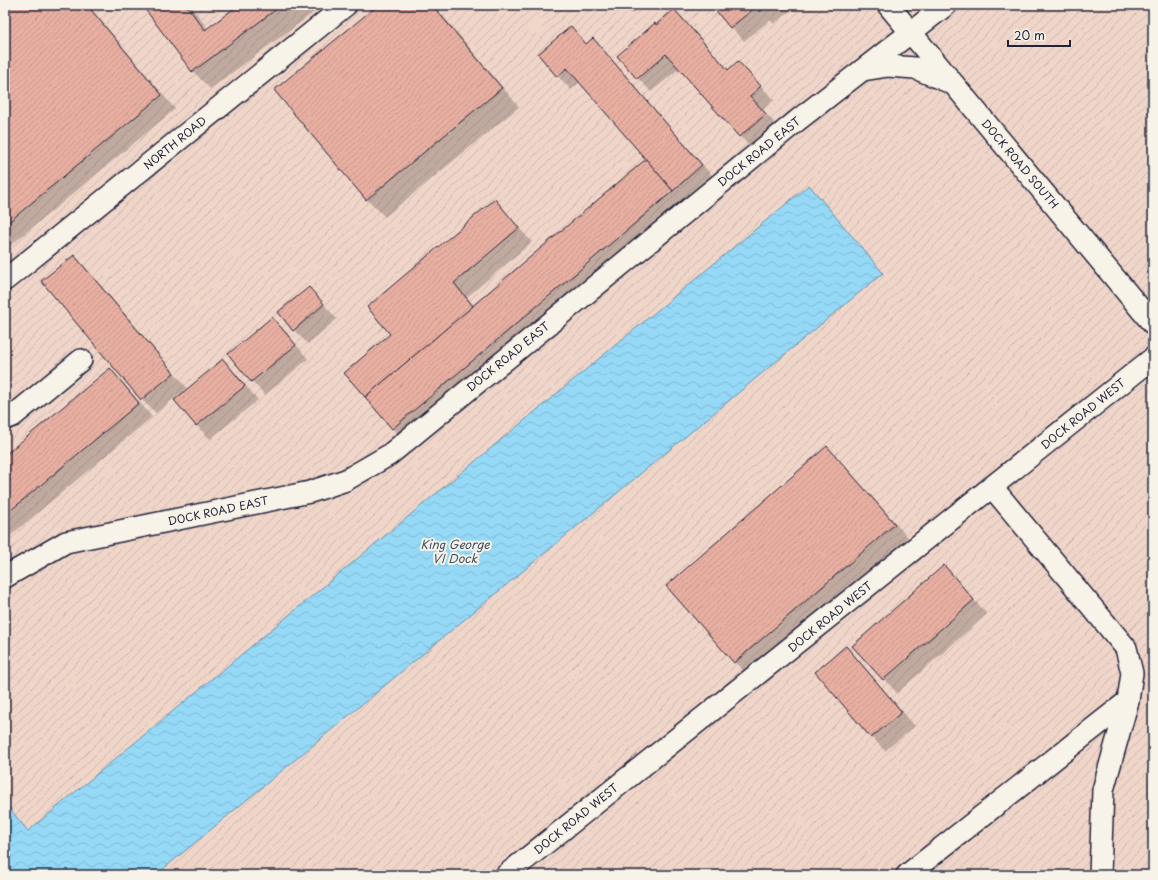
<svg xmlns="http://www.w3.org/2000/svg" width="1158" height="880" font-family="'Playpen Sans',sans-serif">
<defs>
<pattern id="industrial-furrows" width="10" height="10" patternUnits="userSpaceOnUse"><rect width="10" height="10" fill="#f0d5c9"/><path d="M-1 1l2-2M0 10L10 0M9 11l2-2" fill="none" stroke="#ceb7ae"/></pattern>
<pattern id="water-waves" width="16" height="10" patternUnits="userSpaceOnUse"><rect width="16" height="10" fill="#95d9f7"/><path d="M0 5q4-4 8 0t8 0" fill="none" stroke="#80bad5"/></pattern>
<pattern id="building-hatch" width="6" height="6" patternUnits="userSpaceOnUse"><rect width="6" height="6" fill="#e8afa1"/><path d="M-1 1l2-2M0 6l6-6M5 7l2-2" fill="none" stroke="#c7968c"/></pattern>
</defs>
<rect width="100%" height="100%" fill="#f4e5da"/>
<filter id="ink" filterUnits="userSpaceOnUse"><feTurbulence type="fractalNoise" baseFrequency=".025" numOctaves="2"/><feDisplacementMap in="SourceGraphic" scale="8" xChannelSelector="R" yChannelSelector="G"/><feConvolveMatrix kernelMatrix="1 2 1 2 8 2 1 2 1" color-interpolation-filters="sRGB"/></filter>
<g filter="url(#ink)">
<!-- industrial -->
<polygon fill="url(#industrial-furrows)" points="5,5 1153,5 1153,875 64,875 5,803"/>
<!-- water -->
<polygon fill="url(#water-waves)" stroke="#6790ac" points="809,185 883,273 156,875 5,875 5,803 28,831"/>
<!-- shadow -->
<g fill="#0003">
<polygon points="5,5 88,5 175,109 5,250"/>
<polygon points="143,5 190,5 208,29 241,5 324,5 210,89 193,71"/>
<polygon points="379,5 434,5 519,107 385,217 367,199"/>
<polygon points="623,5 643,5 632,14"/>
<polygon points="712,5 797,5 774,24 770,20 744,41 731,27"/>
<polygon points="674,10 729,70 738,62 774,100 763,110 779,128 753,150 740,136 680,68 651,92 618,56"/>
<polygon points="571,27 587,45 593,40 606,53 715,179 406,442 393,429 345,373 392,334 494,201 532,242 467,297 474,306 648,159 580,82 571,90 558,76"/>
<polygon points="74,256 87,269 187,388 156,413 142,400 43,282"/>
<polygon points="309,288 337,319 308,344 294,330"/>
<polygon points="272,318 286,332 308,359 265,395 252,381"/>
<polygon points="223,361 236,374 258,400 210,439 197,426 175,400"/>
<polygon points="110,369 123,383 152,417 5,540 5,456"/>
<polygon points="1153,446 1153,455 1149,450"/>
<polygon points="827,448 844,465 912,542 752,680 735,662"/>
<polygon points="944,567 987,614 897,693 884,679"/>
<polygon points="845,647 859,661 915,726 885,751 872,737 816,672"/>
</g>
<!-- building -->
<g fill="url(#building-hatch)" stroke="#22223b">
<polygon points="5,5 87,5 162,95 5,225"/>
<polygon points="142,5 186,5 205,30 239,5 282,5 192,72"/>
<polygon points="378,5 432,5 502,88 366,200 274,90"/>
<polygon points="711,5 768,5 760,12 756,7 730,28"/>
<polygon points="674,9 728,70 738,61 761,86 750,96 766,114 739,137 666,54 637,79 617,56 655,23 656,25"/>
<polygon points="571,26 586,44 593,38 702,165 673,191 567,68 557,77 538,54"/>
<polygon points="646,159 673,191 392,429 365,397"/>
<polygon points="495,199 519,228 454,283 473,306 365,397 344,373 390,334 367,307"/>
<polygon points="74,255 174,373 141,400 41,281"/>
<polygon points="309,287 324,304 293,331 278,312"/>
<polygon points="272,317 296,345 251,382 228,354"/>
<polygon points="223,359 245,386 196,426 174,400"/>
<polygon points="110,368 139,403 5,515 5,455"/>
<polygon points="827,446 895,524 734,663 666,586"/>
<polygon points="944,565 974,600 883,680 852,646"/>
<polygon points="846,646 902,712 871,738 815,672"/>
</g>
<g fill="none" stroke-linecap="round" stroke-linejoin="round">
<defs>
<g id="minor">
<polyline points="888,5 1153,324"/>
<polyline points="863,70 888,66 915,68 951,83"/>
<polyline points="5,280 346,5"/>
<polyline points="5,419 13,416 81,360"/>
<polyline points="992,487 1126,648 1132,673 1128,701 1103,790 1100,875"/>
<polyline points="5,577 66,542 310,492 346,480 389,455 798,120 946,5"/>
<polyline points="506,875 1153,358"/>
<polyline points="907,875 1128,701"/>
</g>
</defs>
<!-- minor casing -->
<use href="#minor" stroke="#22223b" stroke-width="24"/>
<!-- minor -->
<use href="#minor" stroke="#f7f3e8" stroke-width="21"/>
</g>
</g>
<g text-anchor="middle" stroke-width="4" stroke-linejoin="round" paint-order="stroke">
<!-- street labels -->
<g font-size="11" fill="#22223b" stroke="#f7f3e8">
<text transform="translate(175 143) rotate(-39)" y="4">NORTH ROAD</text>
<text transform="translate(759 152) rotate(-39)" y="4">DOCK ROAD EAST</text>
<text transform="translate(1020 164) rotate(50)" y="4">DOCK ROAD SOUTH</text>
<text transform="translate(508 357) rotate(-39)" y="4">DOCK ROAD EAST</text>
<text transform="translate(1083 414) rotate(-39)" y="4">DOCK ROAD WEST</text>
<text transform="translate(218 511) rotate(-12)" y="4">DOCK ROAD EAST</text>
<text transform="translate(830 617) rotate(-39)" y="4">DOCK ROAD WEST</text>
<text transform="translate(576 819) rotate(-39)" y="4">DOCK ROAD WEST</text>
</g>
<!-- water labels -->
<g font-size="12" font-style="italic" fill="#3f506a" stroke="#f7f3e8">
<text x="455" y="549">King George<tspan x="455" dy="14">VI Dock</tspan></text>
</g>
</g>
<!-- margin -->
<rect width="1158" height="880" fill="none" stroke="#f7f3e8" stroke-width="20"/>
<rect x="10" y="10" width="1138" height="860" fill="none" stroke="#22223b" stroke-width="1.5" filter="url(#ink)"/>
<!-- scale -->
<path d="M1008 40v6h62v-6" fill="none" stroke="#22223b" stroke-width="2"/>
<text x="1014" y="40" font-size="12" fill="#22223b" stroke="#f7f3e8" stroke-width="3" paint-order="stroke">20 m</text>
</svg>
